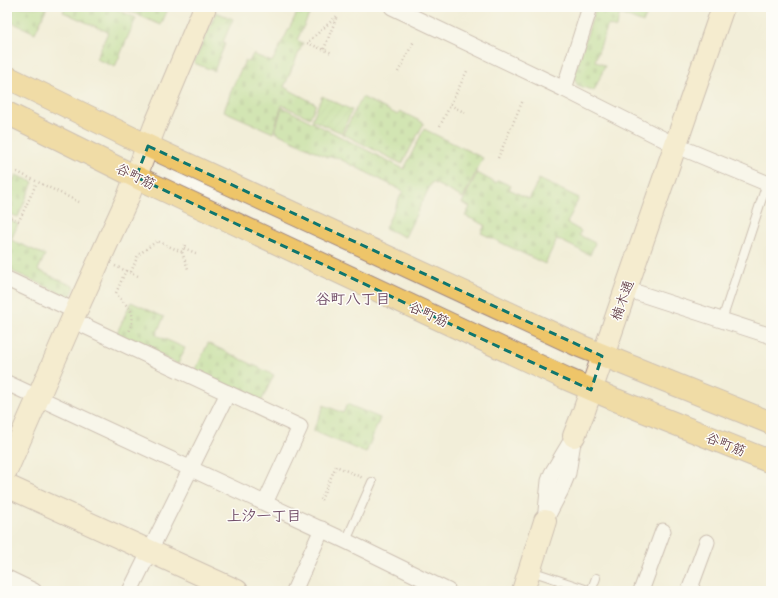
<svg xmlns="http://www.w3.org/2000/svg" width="778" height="598" font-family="Itim,'Klee One',sans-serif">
<defs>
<pattern id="cemetery-stones" width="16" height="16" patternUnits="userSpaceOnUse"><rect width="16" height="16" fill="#acd986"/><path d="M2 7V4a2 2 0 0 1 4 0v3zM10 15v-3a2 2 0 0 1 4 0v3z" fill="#96ba74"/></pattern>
<pattern id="garden-furrows" width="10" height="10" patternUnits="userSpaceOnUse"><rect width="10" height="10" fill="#acd986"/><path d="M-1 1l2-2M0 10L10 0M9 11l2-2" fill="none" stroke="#96ba74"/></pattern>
</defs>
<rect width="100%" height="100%" fill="#fdfcf7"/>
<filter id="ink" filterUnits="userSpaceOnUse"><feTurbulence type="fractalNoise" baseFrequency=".025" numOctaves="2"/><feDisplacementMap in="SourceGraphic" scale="8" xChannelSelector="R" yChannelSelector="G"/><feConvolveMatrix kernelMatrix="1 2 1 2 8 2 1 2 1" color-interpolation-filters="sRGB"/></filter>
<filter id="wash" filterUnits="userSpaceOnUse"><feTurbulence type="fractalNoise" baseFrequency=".012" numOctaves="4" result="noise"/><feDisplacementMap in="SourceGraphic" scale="16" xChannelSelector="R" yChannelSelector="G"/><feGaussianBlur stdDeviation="0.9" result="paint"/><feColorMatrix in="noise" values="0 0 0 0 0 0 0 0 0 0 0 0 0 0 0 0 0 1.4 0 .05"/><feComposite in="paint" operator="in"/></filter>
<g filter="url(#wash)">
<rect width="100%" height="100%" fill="#f2eed9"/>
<!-- cemetery -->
<g fill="url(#cemetery-stones)" stroke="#7b7c58">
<polygon points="7,7 47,7 35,33 7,20"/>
<polygon points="65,7 116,7 116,9 136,18 115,67 96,59 108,32 63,12"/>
<polygon points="119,7 162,7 168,9 161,25"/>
<polygon points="300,7 313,7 297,40 303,43 284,87 316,104 310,118 282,105 273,133 224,111 233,86 245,61 249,62 253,54 272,62"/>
<polygon points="596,7 650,7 643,23 620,14 616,28 608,25 595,61 605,66 594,91 577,85 574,76"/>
<polygon points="216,12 233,19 223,42 225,44 214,71 194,63"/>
<polygon points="362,97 398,115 400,111 424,123 402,164 343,134"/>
<polygon points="282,107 404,169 424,129 483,158 463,198 432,182 405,237 385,228 403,191 336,157 327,157 275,132"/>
<polygon points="477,173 496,183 498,180 511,186 509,189 529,199 539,179 579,198 567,223 581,231 579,235 595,243 590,255 557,239 545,264 481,233 485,225 465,216 470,207 462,203"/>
<polygon points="16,175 33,182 18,217 7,213 7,194"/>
<polygon points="7,219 18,224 11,240 45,255 38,270 75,287 70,297 7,269"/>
<polygon points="131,302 164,317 156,335 185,348 178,364 116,335"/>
<polygon points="208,343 274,375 261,402 195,371"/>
<polygon points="347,404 380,418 366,453 313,431 324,405 343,413"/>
</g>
<!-- garden -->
<polygon fill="url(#garden-furrows)" stroke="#7b7c58" points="322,96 352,110 342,133 312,120"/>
</g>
<g filter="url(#ink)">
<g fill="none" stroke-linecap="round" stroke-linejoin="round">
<defs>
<g id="lane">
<polyline points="722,320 767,183"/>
<polyline points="346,541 372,482"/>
<polyline points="531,571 591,591 596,578"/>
</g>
<g id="street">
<polyline points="392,7 564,89 675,145 771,185"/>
<polyline points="564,89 590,7"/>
<polyline points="7,279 75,311"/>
<polyline points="626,289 771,336"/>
<polyline points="72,320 300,427 265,503"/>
<polyline points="7,383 346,541 448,591"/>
<polyline points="549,513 561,490 568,473 573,442"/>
<polyline points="545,521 549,481 552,473 574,436"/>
<polyline points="7,578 34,591"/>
<polyline points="130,591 228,393"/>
<polyline points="294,591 322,529"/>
<polyline points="641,591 663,531"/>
<polyline points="689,591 707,542"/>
</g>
<g id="secondary">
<polyline points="574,436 584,411 723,7"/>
<polyline points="7,469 72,320 128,197 155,126 205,7"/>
<polyline points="7,486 237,591"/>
<polyline points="523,591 545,521"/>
</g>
<g id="primary">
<polyline points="7,77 148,146 580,346 771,423"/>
<polyline points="7,113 136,177 567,379 616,400 771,462"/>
</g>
</defs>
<!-- lane casing -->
<use href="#lane" stroke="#9e8682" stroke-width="10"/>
<!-- street casing -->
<use href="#street" stroke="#9e8682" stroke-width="17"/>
<!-- secondary casing -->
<use href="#secondary" stroke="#9e8682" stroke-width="24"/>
<!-- primary casing -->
<use href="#primary" stroke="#9e8682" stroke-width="24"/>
<!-- path -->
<g stroke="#9e8682" stroke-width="2.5" stroke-dasharray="1 3" stroke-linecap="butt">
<polyline points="324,49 337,16 307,43 332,53"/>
<polyline points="398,72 414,41"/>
<polyline points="450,105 466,113"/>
<polyline points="440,126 467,71"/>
<polyline points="498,158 523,100"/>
<polyline points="17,172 79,202"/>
<polyline points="7,216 19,221 37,182"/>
<polyline points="185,245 182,252 188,269"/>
<polyline points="184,248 198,254"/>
<polyline points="115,266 138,276"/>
<path d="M126,270L116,293C128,310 138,309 129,332"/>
<polyline points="131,272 138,255 157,241 182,252"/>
<polyline points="769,281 771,275"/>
<polyline points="321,500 336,466 363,478"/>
</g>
<!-- lane -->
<use href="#lane" stroke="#fff" stroke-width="8"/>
<!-- street -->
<use href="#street" stroke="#fff" stroke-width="15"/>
<!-- secondary -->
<use href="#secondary" stroke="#f8e8c3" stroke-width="22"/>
<!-- primary -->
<use href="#primary" stroke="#eec569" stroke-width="22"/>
</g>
</g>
<!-- marked area -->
<path d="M0 0H778V598H0ZM148,146L602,356L591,390L136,177Z" fill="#f2eed9" fill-opacity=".55" fill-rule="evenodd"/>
<path fill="none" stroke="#0f766e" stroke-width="3" stroke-dasharray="8 5" stroke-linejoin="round" d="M148,146L602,356L591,390L136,177Z"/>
<g text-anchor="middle" stroke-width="3" stroke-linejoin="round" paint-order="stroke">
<!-- street labels -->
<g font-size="14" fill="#4a1f2b" stroke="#fdfcf7">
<text transform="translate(136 176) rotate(26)" y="5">谷町筋</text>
<text transform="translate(622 300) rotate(-70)" y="5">楠木通</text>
<text transform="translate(429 314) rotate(25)" y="5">谷町筋</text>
<text transform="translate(726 444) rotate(22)" y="5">谷町筋</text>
</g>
<!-- neighbourhood labels -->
<g font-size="15" font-weight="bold" fill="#714d68" stroke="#fdfcf7">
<text x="353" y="304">谷町八丁目</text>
<text x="264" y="521">上汐一丁目</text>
</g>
</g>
<!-- margin -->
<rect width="778" height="598" fill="none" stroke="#fdfcf7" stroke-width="24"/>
</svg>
